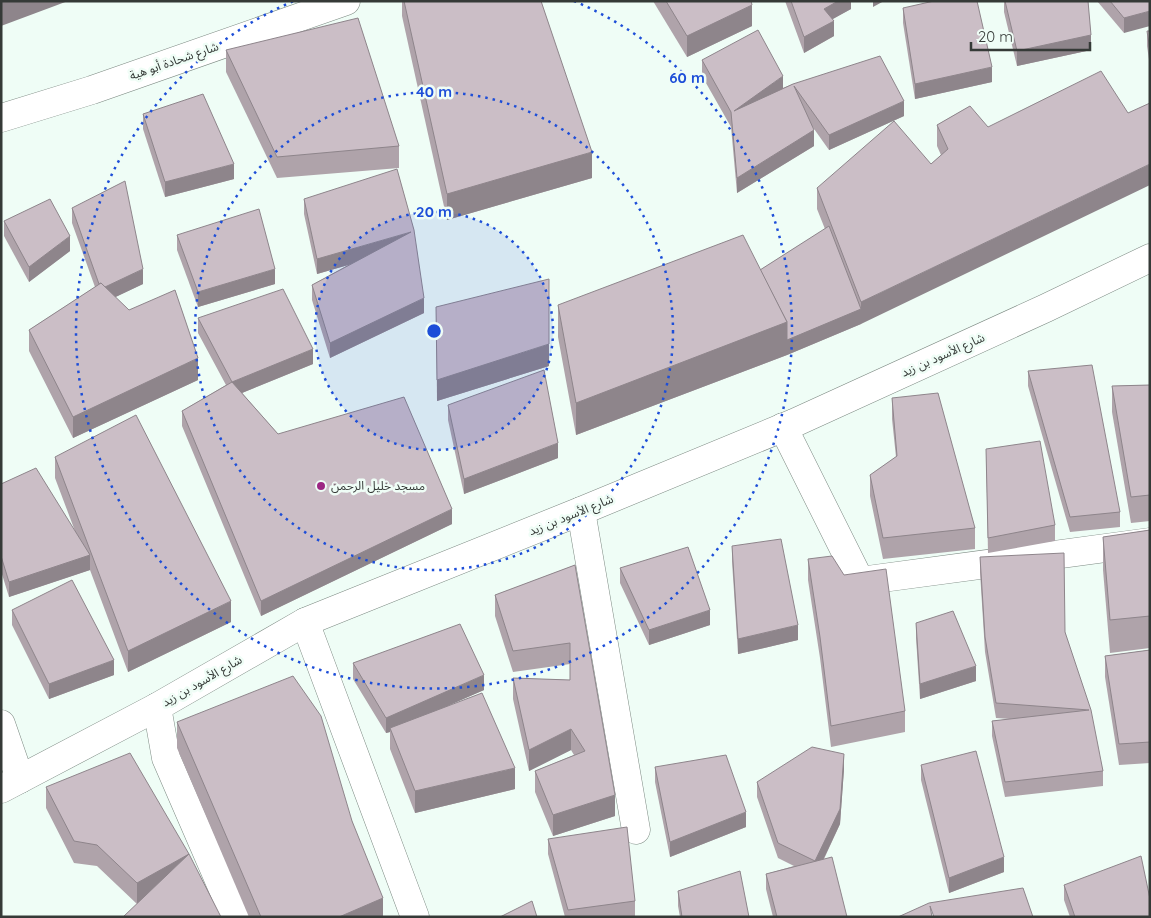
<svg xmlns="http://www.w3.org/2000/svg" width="1151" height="918" font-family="Quicksand,'Noto Sans Arabic',sans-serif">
<rect width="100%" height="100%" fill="#effdf6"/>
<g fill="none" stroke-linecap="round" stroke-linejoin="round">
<defs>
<g id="minor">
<polyline points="1,118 92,90 346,1"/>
<polyline points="783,427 860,581 1150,542"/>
<polyline points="581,511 636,830"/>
<polyline points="305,622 415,917"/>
<polyline points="157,707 166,758 235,917"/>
<polyline points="1,724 20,779"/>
<polyline points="1,789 157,707 305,622 581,511 794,423 1046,308 1150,258"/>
</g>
</defs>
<!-- minor casing -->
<use href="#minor" stroke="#7c8982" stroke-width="29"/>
<!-- minor -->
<use href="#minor" stroke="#fff" stroke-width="28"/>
</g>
<!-- wall -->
<g fill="#afa3aa">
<polygon points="402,1 541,1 592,178 447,220 402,16"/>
<polygon points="653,1 751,1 752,26 687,57"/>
<polygon points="785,1 851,1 851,9 832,19 834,36 804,53"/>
<polygon points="1004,1 1088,1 1091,50 1017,66 1004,12"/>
<polygon points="1097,1 1150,1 1124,33"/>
<polygon points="903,8 992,82 915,99 903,23"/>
<polygon points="1147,31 1150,31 1150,66 1147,46"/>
<polygon points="226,50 399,146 399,168 277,178 226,72"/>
<polygon points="702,60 783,88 793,84 904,116 829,150 812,126 814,146 737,193 731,127 702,76"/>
<polygon points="970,106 861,324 787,355 576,435 558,337 558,305 760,270 825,229 817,209 817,188 931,164 941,155 937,146 937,125"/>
<polygon points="143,114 234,179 165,197 143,129"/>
<polygon points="304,199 424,313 330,358 312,300 312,285 348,265 317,274 304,214"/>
<polygon points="72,208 143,284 115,297 198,380 73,438 29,351 29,330 95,287 72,223"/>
<polygon points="4,221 70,251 29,282 4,236"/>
<polygon points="177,235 275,284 198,307 177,250"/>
<polygon points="436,307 549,366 437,401"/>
<polygon points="198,318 313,364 242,393 278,434 452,524 261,616 182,426 182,411 226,385 198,333"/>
<polygon points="1028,371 1120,512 1120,527 1070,532 1028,386"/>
<polygon points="1150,385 1150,521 1131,523 1112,412 1112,386"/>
<polygon points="892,398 975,528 975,549 883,559 870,496 870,475 896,457 892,419"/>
<polygon points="448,405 558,458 464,494 448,420"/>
<polygon points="986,449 1055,525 1055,541 988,553"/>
<polygon points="55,457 231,622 128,672 90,570 9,597 1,571 1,484 75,531 55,478"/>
<polygon points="1150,530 1150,648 1110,653 1103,570 1103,537"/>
<polygon points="732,546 798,640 738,654 732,561"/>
<polygon points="980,557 1065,632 1103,771 1103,786 1005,797 992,736 992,721 1010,719 996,718 985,652 980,572"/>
<polygon points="808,559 905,711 905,732 831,747 820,658 808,580"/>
<polygon points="575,565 615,816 553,836 535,792 535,771 574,755 571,750 529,771 513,699 513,678 570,680 570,664 513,672 495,616 495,595"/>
<polygon points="620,568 710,625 649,645 620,583"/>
<polygon points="12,610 114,675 49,699 12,625"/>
<polygon points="916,623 976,681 920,699 916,638"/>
<polygon points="1150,650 1150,763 1119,765 1105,677 1105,656"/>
<polygon points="353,663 484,690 449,705 515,789 415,813 390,749 390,732 386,733 353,679"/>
<polygon points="177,722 352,821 383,917 249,917 177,748"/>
<polygon points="921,765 1004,872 949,893 921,780"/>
<polygon points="655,767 746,827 670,857 655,782"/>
<polygon points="844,769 840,824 824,859 847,917 773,917 766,889 766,874 794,866 778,858 757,797 757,782"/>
<polygon points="46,787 189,854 137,904 97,866 74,863 46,808"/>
<polygon points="548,839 635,901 635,916 565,917 548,854"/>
<polygon points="1064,885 1150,917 1070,917 1064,900"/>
<polygon points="678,891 749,917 680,917 678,906"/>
</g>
<!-- shaded-wall -->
<g fill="#8e858b">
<polygon points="1,1 68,1 1,26"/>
<polygon points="838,1 851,1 851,9 824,24 824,9"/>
<polygon points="873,1 884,1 873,7"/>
<polygon points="752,5 752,26 687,57 687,36"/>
<polygon points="1150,11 1150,26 1124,33 1124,18"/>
<polygon points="834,21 834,36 804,53 804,37"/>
<polygon points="1091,35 1091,50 1017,66 1017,51"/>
<polygon points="992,67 992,82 915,99 915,84"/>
<polygon points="783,76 783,91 734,111"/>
<polygon points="904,101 904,116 829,150 829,135"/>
<polygon points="814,130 814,146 737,193 737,178"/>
<polygon points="592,152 592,178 447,220 447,194"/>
<polygon points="234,164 234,179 165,197 165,182"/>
<polygon points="1150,164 1150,185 861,324 787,355 576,435 576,403 787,322 861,309 861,302"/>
<polygon points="411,232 411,247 317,274 317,259"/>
<polygon points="70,236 70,251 29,282 29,267"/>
<polygon points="143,269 143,284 101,304 101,289"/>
<polygon points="275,269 275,284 198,307 198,292"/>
<polygon points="424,298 424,313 330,358 330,343"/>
<polygon points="549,344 549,366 437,401 437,380"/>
<polygon points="313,349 313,364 232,397 232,382"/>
<polygon points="198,358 198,380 73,438 73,417"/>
<polygon points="558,443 558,458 464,494 464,479"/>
<polygon points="452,509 452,524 261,616 261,601"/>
<polygon points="90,555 90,570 9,597 9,582"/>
<polygon points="231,601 231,622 128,672 128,651"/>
<polygon points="710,610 710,625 649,645 649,630"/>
<polygon points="798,625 798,640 738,654 738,639"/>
<polygon points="114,660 114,675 49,699 49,684"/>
<polygon points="976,666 976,681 920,699 920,684"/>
<polygon points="484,675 484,690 391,731 390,728 390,732 386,733 386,718"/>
<polygon points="571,729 571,750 529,771 529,750"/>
<polygon points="844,754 844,769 840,824 815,877 815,861"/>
<polygon points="515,768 515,789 415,813 415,791"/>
<polygon points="615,795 615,816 553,836 553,815"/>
<polygon points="746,812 746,827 670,857 670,842"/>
<polygon points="189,854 137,904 137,883"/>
<polygon points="1004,857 1004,872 949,893 949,878"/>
<polygon points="383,898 383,917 339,917"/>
</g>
<!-- building -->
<g fill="#cbbec6" stroke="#8e858b">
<polygon points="404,1 541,1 592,152 447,194"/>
<polygon points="666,1 751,1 752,5 687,36"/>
<polygon points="791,1 838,1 824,9 834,21 804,37"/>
<polygon points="934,1 977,1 992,67 915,84 903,8"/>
<polygon points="1005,1 1088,1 1091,35 1017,51"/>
<polygon points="1110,1 1150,1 1150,11 1124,18"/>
<polygon points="358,18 399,146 277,157 226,50"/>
<polygon points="758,30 783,76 734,111 793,84 880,56 904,101 829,135 794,86 814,130 737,178 731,112 702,60"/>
<polygon points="1147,31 1150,31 1150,51"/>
<polygon points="1101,71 1128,113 1150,103 1150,164 861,302 817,188 894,121 931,164 948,149 937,125 970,106 988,127"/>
<polygon points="203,94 234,164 165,182 143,114"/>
<polygon points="397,169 414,230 424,298 330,343 312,285 411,232 317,259 304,199"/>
<polygon points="125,181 143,269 105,287 101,283 99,284 72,208"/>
<polygon points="50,199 70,236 29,267 4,221"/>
<polygon points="259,209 275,269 198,292 177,235"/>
<polygon points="829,226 861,309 787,340 787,322 760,270"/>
<polygon points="743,235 787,322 576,403 558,305"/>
<polygon points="549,279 549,344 437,380 436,307"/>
<polygon points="101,283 129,310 175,290 198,358 73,417 29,330"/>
<polygon points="283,289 313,349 232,382 198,318"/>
<polygon points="1092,365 1120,512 1070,517 1028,371"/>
<polygon points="544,370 558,443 464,479 448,405"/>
<polygon points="232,382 278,434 404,397 452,509 261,601 182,411"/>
<polygon points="1150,385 1150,495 1131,497 1112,386"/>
<polygon points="938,393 975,528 883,538 870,475 897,456 892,398"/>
<polygon points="136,415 231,601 128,651 55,457"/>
<polygon points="1040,441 1055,525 988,538 986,449"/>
<polygon points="36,468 90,555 9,582 1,556 1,484"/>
<polygon points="1150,530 1150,616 1110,620 1103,537"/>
<polygon points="781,539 798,625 738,639 732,546"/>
<polygon points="688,547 710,610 649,630 620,568"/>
<polygon points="1064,553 1065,632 1091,710 1103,771 1005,782 992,721 1089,710 996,703 985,637 980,557"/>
<polygon points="832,556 844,575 886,569 905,711 831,726 820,637 808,559"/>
<polygon points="575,565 615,795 553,815 535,771 585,751 571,729 529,750 513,678 570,680 570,643 513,651 495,595"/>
<polygon points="72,580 114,660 49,684 12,610"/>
<polygon points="953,611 976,666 920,684 916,623"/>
<polygon points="460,624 484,675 386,718 353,663"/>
<polygon points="1150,650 1150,742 1119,744 1105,656"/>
<polygon points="293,676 321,716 352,821 383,898 339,917 261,917 177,722"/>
<polygon points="482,693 515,768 415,791 390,728"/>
<polygon points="812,747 844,754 840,809 815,861 778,843 757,782"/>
<polygon points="976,751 1004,857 949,878 921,765"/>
<polygon points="130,753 189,854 137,883 97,845 74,841 46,787"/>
<polygon points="726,755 746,812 670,842 655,767"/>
<polygon points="627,827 635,901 568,910 548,839"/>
<polygon points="189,854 221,917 123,917"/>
<polygon points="1141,856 1150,899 1150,917 1075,917 1064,885"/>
<polygon points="832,857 847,917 777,917 766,874"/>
<polygon points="740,871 749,917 682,917 678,891"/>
<polygon points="1023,888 1033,917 934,917 930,906 932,917 898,917 929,903"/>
<polygon points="532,901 537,917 500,917"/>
</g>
<!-- distance rings -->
<circle cx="434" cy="331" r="119" fill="#1d4ed8" fill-opacity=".12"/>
<g fill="none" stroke="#1d4ed8" stroke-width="2.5" stroke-dasharray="2.5 5">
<circle cx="434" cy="331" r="119"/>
<circle cx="434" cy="331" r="239"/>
<path d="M574 1A358 358 0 1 1 294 1"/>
</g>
<!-- markers -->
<circle fill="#9c2783" stroke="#effdf6" stroke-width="2" cx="321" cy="486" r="5"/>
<g text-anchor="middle" stroke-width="5" stroke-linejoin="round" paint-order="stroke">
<!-- street labels -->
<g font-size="12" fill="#353a37" stroke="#effdf6">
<text transform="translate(174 61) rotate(-19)" y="4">شارع شحادة أبو هية</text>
<text transform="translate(943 355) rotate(-24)" y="4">شارع الأسود بن زيد</text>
<text transform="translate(571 515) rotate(-22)" y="4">شارع الأسود بن زيد</text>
<text transform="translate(202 681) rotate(-30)" y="4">شارع الأسود بن زيد</text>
</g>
<!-- poi labels -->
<g font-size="12" fill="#353a37" stroke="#effdf6" text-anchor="start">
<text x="331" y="490">مسجد خليل الرحمن</text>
</g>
</g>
<circle cx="434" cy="331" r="8" fill="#1d4ed8" stroke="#effdf6" stroke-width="2.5"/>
<g font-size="15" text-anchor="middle" font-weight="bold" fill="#1d4ed8" stroke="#effdf6" stroke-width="5" stroke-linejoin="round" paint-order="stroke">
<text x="687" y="83">60 m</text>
<text x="434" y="97">40 m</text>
<text x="434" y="217">20 m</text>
</g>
<!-- border -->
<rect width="1151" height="918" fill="none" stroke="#353a37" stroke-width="5"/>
<!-- scale -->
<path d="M971 42v8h119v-8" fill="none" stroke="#353a37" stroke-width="2.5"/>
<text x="978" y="42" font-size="15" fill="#353a37" stroke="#effdf6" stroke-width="4" paint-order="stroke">20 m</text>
</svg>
